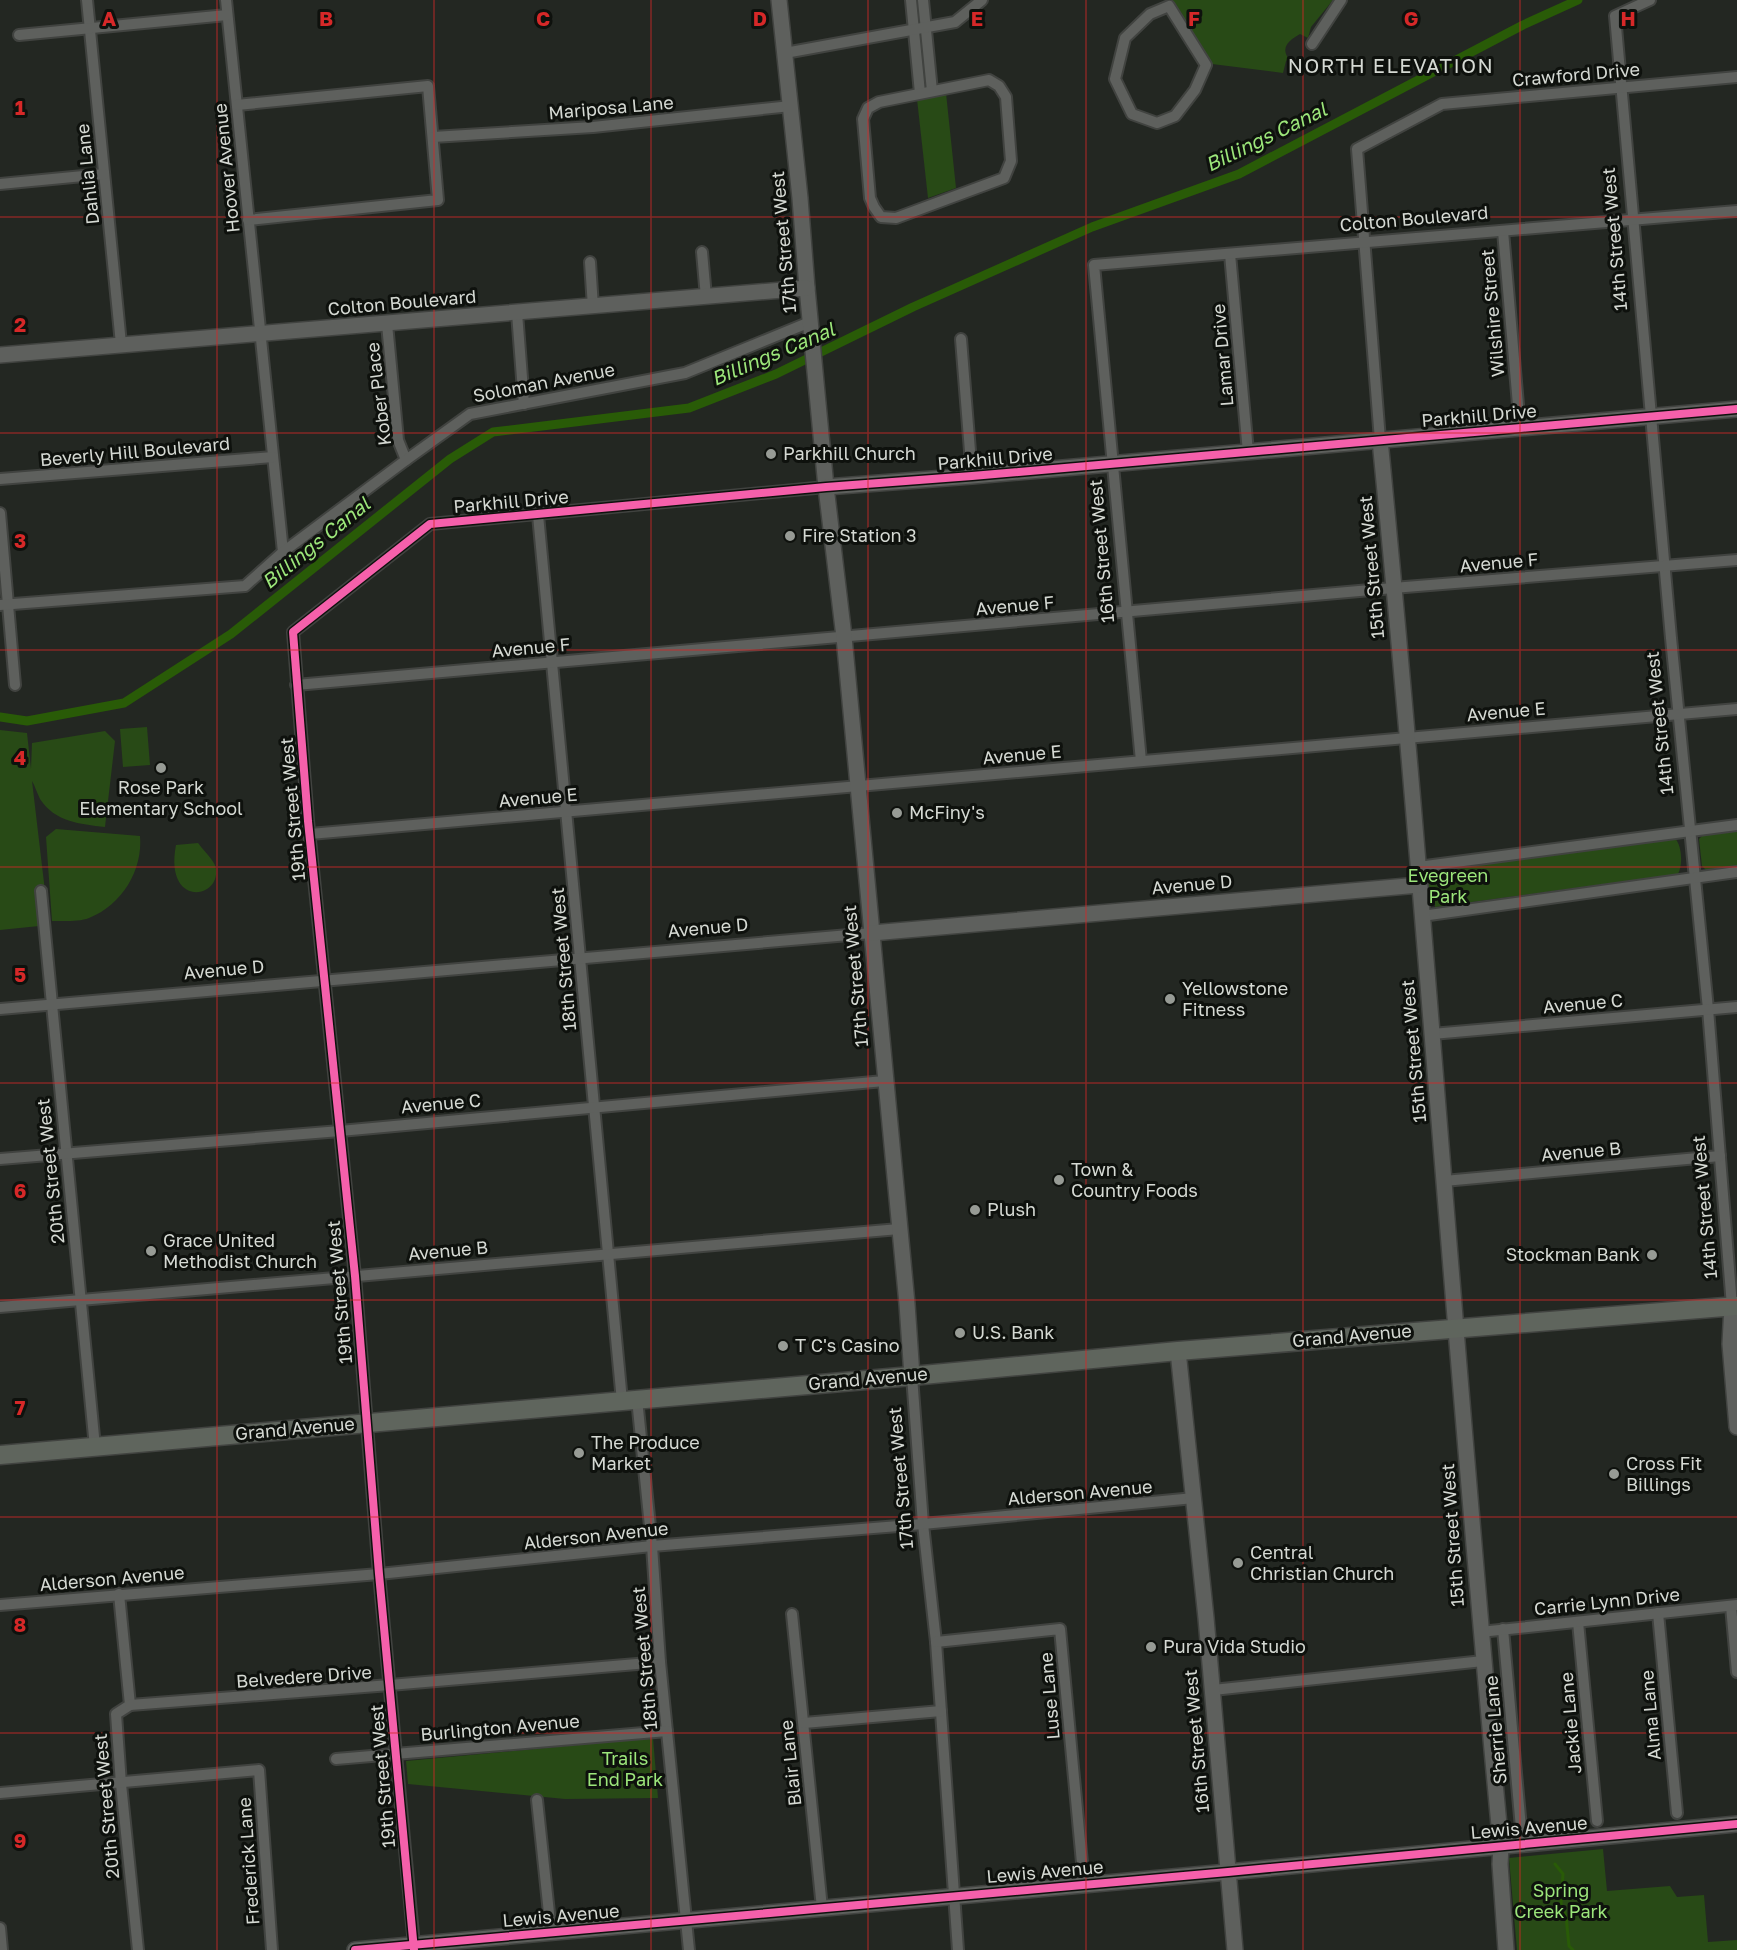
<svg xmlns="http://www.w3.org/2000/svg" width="1737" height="1950" font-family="'Golos Text',sans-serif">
<rect width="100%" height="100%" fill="#232722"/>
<!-- green -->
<g fill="#284a16">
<path d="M1172,0H1333L1311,27L1308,38L1300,34C1289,40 1280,48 1289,59L1286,61L1283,73L1212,64Z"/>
<polygon points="946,93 956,188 928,198 917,99"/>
<polygon points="147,727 150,765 123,767 120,729"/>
<path d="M0,730L27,733L31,769L32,743L105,731L115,741L105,827C80,824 55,822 40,799C37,793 35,786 32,781L49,925L0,930Z"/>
<path d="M56,829L140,836C143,870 122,905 89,918C79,922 63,921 52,921L46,837Z"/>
<polygon points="1737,831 1737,866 1706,870 1702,866 1699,839 1702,836"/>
<path d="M1675,838C1682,846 1683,865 1678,874L1435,907V904L1429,902L1427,877L1429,876L1431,870Z"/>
<path d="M198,843C203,850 216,862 216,869C220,900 164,907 176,845Z"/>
<polygon points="653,1738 658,1798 565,1799 408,1784 406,1761"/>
<polygon points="1603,1849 1607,1891 1670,1886 1677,1897 1704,1895 1708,1942 1737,1940 1737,1950 1517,1950 1509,1858"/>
</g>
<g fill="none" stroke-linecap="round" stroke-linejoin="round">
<!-- stream -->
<polyline stroke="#295b07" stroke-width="3" points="1555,1864 1563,1874 1561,1905 1566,1916 1569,1946 1573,1950"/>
<!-- canal -->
<polyline stroke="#295b07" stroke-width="9" points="0,717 27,721 124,703 231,634 450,459 493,432 689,408 776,374 913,307 1092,227 1239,174 1523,25 1578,0"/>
<defs>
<g id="street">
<polyline points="87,0 121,344"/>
<polyline points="226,0 283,552"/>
<polyline points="911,0 920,93"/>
<polyline points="923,0 932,91"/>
<polyline points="1650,0 1615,16 1671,638 1708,1009 1732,1306"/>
<polygon points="1169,6 1206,65 1195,90 1175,116 1157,123 1132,114 1115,79 1125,38 1150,14"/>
<polyline points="19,35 227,15"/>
<polyline points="1312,44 1341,0"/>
<polyline points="785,53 955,22 982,0"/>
<polygon points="989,80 999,86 1006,97 1011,161 1004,178 896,218 881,217 874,207 870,198 863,119 868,108 879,102"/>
<polyline points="237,105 428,86 438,200 248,220"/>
<polyline points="433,137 593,127 791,106"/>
<polyline points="0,184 104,174"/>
<polyline points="1503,231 1520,428"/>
<polyline points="702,252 706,297"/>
<polyline points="1230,254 1248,452"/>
<polyline points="590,262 593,307"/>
<polyline points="517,313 524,404"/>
<polyline points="387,324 398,440 406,460"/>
<polyline points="961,339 972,476"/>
<polyline points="1380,440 1357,149 1442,104 1737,77"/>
<polyline points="0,479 273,457"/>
<polyline points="0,513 15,685"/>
<polyline points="538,515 622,1401"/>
<polyline points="0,605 245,586 283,552 406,460 470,414 685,373 810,322"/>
<polyline points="296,685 1393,588 1737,560"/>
<polyline points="1141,761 1094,265 1737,211"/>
<polyline points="310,834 1737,709"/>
<polyline points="1418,867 1737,825"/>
<polyline points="41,891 95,1447"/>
<polyline points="1422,916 1737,872"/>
<polyline points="0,1009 872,933"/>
<polyline points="1432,1034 1737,1007"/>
<polyline points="0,1159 340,1131 884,1081"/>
<polyline points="1444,1181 1720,1156"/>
<polyline points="0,1307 899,1229"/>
<polyline points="912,1376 923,1524 936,1642 958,1950"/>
<polyline points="637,1399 652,1546 660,1662 689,1950"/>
<polyline points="119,1594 130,1705 116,1714 121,1784 138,1950"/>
<polyline points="0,1605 379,1574 652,1546 923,1524 1194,1498"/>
<polyline points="1731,1606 1737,1672"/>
<polyline points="1658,1613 1677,1813"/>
<polyline points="792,1614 822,1908"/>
<polyline points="1578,1622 1597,1821"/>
<polyline points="1503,1629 1521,1828"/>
<polyline points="1480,1632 1737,1605"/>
<polyline points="936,1642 1060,1629 1084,1884"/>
<polyline points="1213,1690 1483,1661"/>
<polyline points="130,1705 390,1685 660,1662"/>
<polyline points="804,1723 941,1711"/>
<polyline points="336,1759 667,1731"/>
<polyline points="0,1793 259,1770 272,1950"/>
<polyline points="537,1800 551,1932"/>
<polyline points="0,1928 2,1950"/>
<polyline points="414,1945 379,1574 355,1276 308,821 293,632 430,524 826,487"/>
</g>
<g id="secondary">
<polyline points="779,0 800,198 807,288 826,487 844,637 907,1304 912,1376"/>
<polyline points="0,355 807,288"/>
<path d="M1380,440C1426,908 1456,1378 1501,1846L1500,1864L1506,1950"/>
<polyline points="826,487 972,476 1737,409"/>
<polyline points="872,933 1419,885"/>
<polyline points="1732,1306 1730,1344 1737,1427"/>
<polyline points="1178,1351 1206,1618 1235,1950"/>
<polyline points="355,1950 1228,1872 1737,1824"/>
</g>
<polyline id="primary" points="0,1455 912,1376 1178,1351 1737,1306"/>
</defs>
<!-- street casing -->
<use href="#street" stroke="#414340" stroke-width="14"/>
<!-- secondary casing -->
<use href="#secondary" stroke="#414340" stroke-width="18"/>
<!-- primary casing -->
<use href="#primary" stroke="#414340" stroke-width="21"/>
<!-- street -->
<use href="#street" stroke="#5e605d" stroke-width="10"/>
<!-- secondary -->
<use href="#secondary" stroke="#5e605d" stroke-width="15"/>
<!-- primary -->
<use href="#primary" stroke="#5f655d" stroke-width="18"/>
<defs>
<g id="cycleway">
<polyline points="355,1950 1228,1872 1737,1824"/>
<polyline points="414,1950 379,1574 355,1276 308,821 293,632 430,524 826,487 972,476 1737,409"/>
</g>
</defs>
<!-- cycleway casing -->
<use href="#cycleway" stroke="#0e110d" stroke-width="11"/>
<!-- cycleway -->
<use href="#cycleway" stroke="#f560ab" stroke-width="8"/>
</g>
<!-- grid -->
<path fill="none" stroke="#d62828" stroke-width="1.5" stroke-opacity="0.55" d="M217,0V1950M434,0V1950M651,0V1950M868,0V1950M1086,0V1950M1303,0V1950M1520,0V1950M0,217H1737M0,433H1737M0,650H1737M0,867H1737M0,1083H1737M0,1300H1737M0,1517H1737M0,1733H1737"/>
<!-- markers -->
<g fill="#979b95" stroke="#0e110d" stroke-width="2">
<circle cx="771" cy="454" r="6"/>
<circle cx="790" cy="536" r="6"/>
<circle cx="161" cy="768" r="6"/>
<circle cx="897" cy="813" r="6"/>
<circle cx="1170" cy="999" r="6"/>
<circle cx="1059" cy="1180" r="6"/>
<circle cx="975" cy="1210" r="6"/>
<circle cx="151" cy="1251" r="6"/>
<circle cx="1652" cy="1255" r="6"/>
<circle cx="960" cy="1333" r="6"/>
<circle cx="783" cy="1346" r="6"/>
<circle cx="579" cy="1453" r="6"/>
<circle cx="1614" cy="1474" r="6"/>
<circle cx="1238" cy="1563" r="6"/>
<circle cx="1151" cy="1647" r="6"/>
</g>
<g text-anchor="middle" stroke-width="6" stroke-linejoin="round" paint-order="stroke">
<!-- street labels -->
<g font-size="18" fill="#d5d9d3" stroke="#0e110d">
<text transform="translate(1576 75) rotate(-5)" y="6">Crawford Drive</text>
<text transform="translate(611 108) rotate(-5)" y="6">Mariposa Lane</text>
<text transform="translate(227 168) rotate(-96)" y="6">Hoover Avenue</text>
<text transform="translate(88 174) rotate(-96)" y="6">Dahlia Lane</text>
<text transform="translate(1414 219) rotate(-5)" y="6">Colton Boulevard</text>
<text transform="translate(1615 239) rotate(-95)" y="6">14th Street West</text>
<text transform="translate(784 242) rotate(-95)" y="6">17th Street West</text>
<text transform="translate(402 303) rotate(-5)" y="6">Colton Boulevard</text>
<text transform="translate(1493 313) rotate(-95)" y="6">Wilshire Street</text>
<text transform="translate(1223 355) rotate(-95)" y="6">Lamar Drive</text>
<text transform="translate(544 383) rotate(-11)" y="6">Soloman Avenue</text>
<text transform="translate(379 394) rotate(-97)" y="6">Kober Place</text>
<text transform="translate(1479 416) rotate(-5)" y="6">Parkhill Drive</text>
<text transform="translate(135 452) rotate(-5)" y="6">Beverly Hill Boulevard</text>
<text transform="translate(995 459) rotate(-5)" y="6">Parkhill Drive</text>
<text transform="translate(511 502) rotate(-5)" y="6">Parkhill Drive</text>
<text transform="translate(1102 551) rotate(-95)" y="6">16th Street West</text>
<text transform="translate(1499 563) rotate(-5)" y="6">Avenue F</text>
<text transform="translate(1372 567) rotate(-95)" y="6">15th Street West</text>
<text transform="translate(1015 606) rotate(-5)" y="6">Avenue F</text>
<text transform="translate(531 648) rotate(-5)" y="6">Avenue F</text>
<text transform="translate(1506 712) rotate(-5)" y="6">Avenue E</text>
<text transform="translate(1660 723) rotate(-96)" y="6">14th Street West</text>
<text transform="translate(1022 755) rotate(-5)" y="6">Avenue E</text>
<text transform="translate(538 798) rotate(-5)" y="6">Avenue E</text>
<text transform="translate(293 809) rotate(-95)" y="6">19th Street West</text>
<text transform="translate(1192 885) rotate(-5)" y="6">Avenue D</text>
<text transform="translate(708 928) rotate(-5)" y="6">Avenue D</text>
<text transform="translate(564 959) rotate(-95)" y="6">18th Street West</text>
<text transform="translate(224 970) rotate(-5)" y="6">Avenue D</text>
<text transform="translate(856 976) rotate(-95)" y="6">17th Street West</text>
<text transform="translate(1583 1004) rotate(-5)" y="6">Avenue C</text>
<text transform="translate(1414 1051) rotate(-95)" y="6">15th Street West</text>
<text transform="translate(441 1104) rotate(-5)" y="6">Avenue C</text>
<text transform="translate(1581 1152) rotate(-5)" y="6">Avenue B</text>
<text transform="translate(51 1171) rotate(-96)" y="6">20th Street West</text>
<text transform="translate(1705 1207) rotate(-95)" y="6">14th Street West</text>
<text transform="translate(448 1251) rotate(-5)" y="6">Avenue B</text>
<text transform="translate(340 1292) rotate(-95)" y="6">19th Street West</text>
<text transform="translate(1352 1336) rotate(-5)" y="6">Grand Avenue</text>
<text transform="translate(868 1379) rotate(-5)" y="6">Grand Avenue</text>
<text transform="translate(295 1429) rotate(-5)" y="6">Grand Avenue</text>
<text transform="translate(901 1478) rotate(-95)" y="6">17th Street West</text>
<text transform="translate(1080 1493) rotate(-5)" y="6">Alderson Avenue</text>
<text transform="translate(1453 1535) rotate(-94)" y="6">15th Street West</text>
<text transform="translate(596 1536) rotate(-6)" y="6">Alderson Avenue</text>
<text transform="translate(112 1579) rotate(-5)" y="6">Alderson Avenue</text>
<text transform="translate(1607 1602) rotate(-6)" y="6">Carrie Lynn Drive</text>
<text transform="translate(645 1658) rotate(-95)" y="6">18th Street West</text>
<text transform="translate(304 1677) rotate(-4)" y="6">Belvedere Drive</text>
<text transform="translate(1050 1696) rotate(-95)" y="6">Luse Lane</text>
<text transform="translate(1651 1715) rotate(-95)" y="6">Alma Lane</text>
<text transform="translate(1571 1723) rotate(-95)" y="6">Jackie Lane</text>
<text transform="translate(500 1728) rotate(-5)" y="6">Burlington Avenue</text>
<text transform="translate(1496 1730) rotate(-95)" y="6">Sherrie Lane</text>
<text transform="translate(1197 1741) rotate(-95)" y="6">16th Street West</text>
<text transform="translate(791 1763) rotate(-96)" y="6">Blair Lane</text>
<text transform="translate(383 1776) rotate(-95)" y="6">19th Street West</text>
<text transform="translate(107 1806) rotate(-95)" y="6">20th Street West</text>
<text transform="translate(1529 1828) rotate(-5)" y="6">Lewis Avenue</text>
<text transform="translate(249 1861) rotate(-94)" y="6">Frederick Lane</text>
<text transform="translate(1045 1872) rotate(-5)" y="6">Lewis Avenue</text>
<text transform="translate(561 1916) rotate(-5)" y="6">Lewis Avenue</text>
</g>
<!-- poi labels -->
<g font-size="18" fill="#d5d9d3" stroke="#0e110d" text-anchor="start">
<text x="783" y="460">Parkhill Church</text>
<text x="802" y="542">Fire Station 3</text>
<text x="161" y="794" text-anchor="middle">Rose Park<tspan x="161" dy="21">Elementary School</tspan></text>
<text x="909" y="819">McFiny's</text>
<text x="1182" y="995">Yellowstone<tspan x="1182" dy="21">Fitness</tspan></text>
<text x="1071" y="1176">Town &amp;<tspan x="1071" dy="21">Country Foods</tspan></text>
<text x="987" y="1216">Plush</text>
<text x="163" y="1247">Grace United<tspan x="163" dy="21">Methodist Church</tspan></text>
<text x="1640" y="1261" text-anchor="end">Stockman Bank</text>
<text x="972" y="1339">U.S. Bank</text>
<text x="795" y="1352">T C's Casino</text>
<text x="591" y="1449">The Produce<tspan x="591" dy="21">Market</tspan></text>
<text x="1626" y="1470">Cross Fit<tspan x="1626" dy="21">Billings</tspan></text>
<text x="1250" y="1559">Central<tspan x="1250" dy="21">Christian Church</tspan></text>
<text x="1163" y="1653">Pura Vida Studio</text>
</g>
<!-- park labels -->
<g font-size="18" fill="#9ce67b" stroke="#0e110d">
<text x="1448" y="882">Evegreen<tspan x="1448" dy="21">Park</tspan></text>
<text x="625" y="1765">Trails<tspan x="625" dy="21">End Park</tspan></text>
<text x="1561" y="1897">Spring<tspan x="1561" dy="21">Creek Park</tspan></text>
</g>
<!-- neighbourhood labels -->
<g font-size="20" letter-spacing="1.5" fill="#d5d9d3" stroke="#0e110d">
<text x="1391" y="73">NORTH ELEVATION</text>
</g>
<!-- water labels -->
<g font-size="20" font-style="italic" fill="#9ce67a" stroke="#0e110d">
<text transform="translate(1266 137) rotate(-26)" y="7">Billings Canal</text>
<text transform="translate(773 354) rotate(-23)" y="7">Billings Canal</text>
<text transform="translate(316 543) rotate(-39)" y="7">Billings Canal</text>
</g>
</g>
<g font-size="20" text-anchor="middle" font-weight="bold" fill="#d62828" stroke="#0e110d" stroke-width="6" stroke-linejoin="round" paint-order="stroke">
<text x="109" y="26">A</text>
<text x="326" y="26">B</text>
<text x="543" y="26">C</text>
<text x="760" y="26">D</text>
<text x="977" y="26">E</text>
<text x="1194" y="26">F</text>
<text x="1411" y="26">G</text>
<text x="1628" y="26">H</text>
<text x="20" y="115">1</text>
<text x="20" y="332">2</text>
<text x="20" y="548">3</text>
<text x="20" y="765">4</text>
<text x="20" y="982">5</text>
<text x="20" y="1198">6</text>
<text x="20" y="1415">7</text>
<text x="20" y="1632">8</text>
<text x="20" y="1848">9</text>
</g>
</svg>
